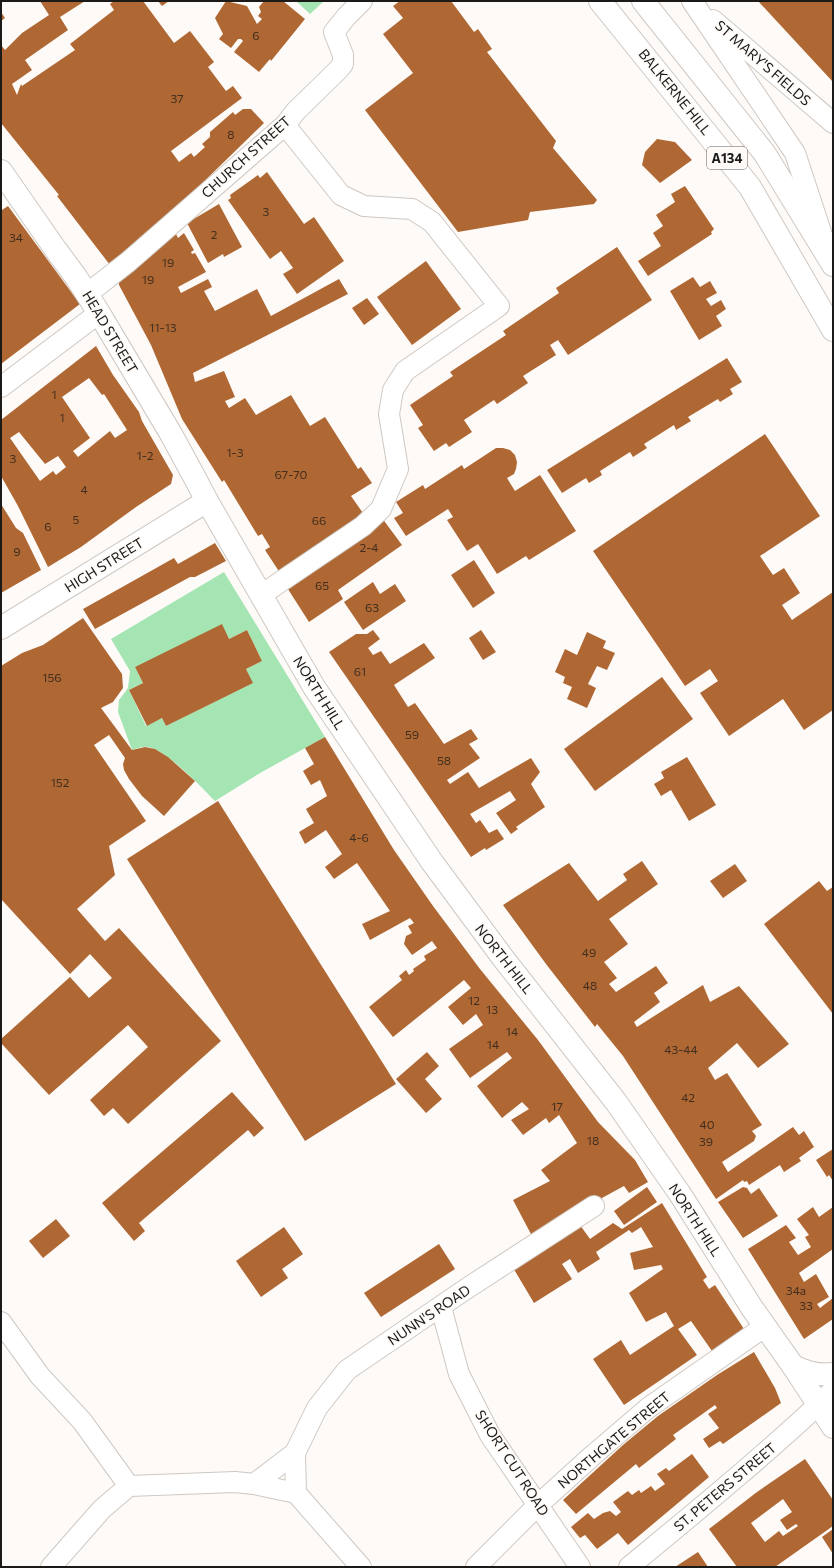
<svg xmlns="http://www.w3.org/2000/svg" width="834" height="1568" font-family="Commissioner,sans-serif">
<rect width="100%" height="100%" fill="#fefaf7"/>
<!-- green -->
<g fill="#a4e5b3" fill-rule="evenodd">
<polygon points="296,1 324,1 310,14"/>
<path d="M224,572L325,737L260,773L215,801C201,787 166,749 147,747C142,746 137,749 132,750L118,712L119,700L128,688L130,671L111,639ZM247,630L262,661L246,669L252,683L166,726L162,718L146,726L129,690L143,683L135,667L229,639Z"/>
</g>
<!-- building -->
<g fill="#af6834" fill-rule="evenodd">
<polygon points="40,1 85,1 60,17 68,30 25,60 32,70 12,84 17,95 21,84 22,86 75,50 70,44 114,10 110,4 114,1 143,1 174,43 190,31 214,62 208,67 226,91 233,86 242,98 171,151 179,162 191,153 194,157 205,147 202,144 210,137 210,132 233,112 235,115 243,109 251,109 264,123 185,200 110,265 57,196 59,195 1,123 1,45 5,50 22,33 49,15"/>
<polygon points="158,1 169,1 162,6"/>
<polygon points="226,1 247,6 257,24 262,19 258,16 261,12 259,7 264,1 283,1 305,19 271,61 270,59 259,72 234,52 243,41 241,39 238,39 231,48 219,39 223,34 215,18"/>
<polygon points="400,1 451,1 474,32 478,29 492,49 487,52 556,141 553,148 597,200 594,204 530,212 528,220 458,232 365,110 413,73 383,34 403,18 393,6"/>
<polygon points="758,1 833,1 833,82"/>
<polygon points="1,12 5,18 1,21"/>
<polygon points="657,139 675,142 692,160 660,183 642,165 645,152"/>
<polygon points="267,172 304,224 314,217 344,261 297,294 283,274 293,268 281,251 270,259 228,200 231,198 230,195 258,175 260,178"/>
<polygon points="685,186 714,229 711,232 712,234 648,276 638,261 661,246 653,233 663,226 656,215 675,202 671,194"/>
<polygon points="219,204 242,247 224,257 223,254 208,263 187,223"/>
<polygon points="8,206 80,304 1,364 1,209 2,210"/>
<polygon points="175,232 178,238 184,233 194,250 191,252 192,254 195,253 206,272 178,287 181,293 208,279 212,287 204,291 215,311 257,289 271,316 339,279 348,294 193,373 195,382 224,371 235,397 225,401 229,408 245,398 256,415 291,395 310,426 325,417 358,469 361,467 372,483 351,496 365,516 282,576 265,550 270,547 262,534 258,536 224,480 222,482 182,419 151,345 119,285 119,279"/>
<polygon points="617,247 652,300 568,355 558,340 550,345 556,355 523,376 528,383 497,404 494,400 464,420 472,432 449,447 446,443 434,451 418,428 423,425 410,405 453,376 450,372 506,335 503,331 559,293 556,288"/>
<polygon points="426,261 461,309 412,345 377,297"/>
<polygon points="693,277 700,287 710,281 717,293 706,299 711,306 721,300 726,309 716,316 722,326 699,340 670,291"/>
<polygon points="367,298 379,314 364,325 352,308"/>
<path d="M96,346L113,375L139,412L142,421L173,475L171,484L136,507L81,547L48,567L18,506L1,476V420ZM89,378L102,395L104,394L127,430L115,438L110,431L78,457L73,451L90,438L62,397ZM19,432L45,464L58,456L66,467L56,475L53,471L40,481L10,438Z"/>
<polygon points="727,358 742,382 730,389 733,394 720,402 718,399 688,417 691,421 676,430 674,425 644,444 647,448 633,457 630,452 600,471 602,475 589,483 586,478 562,493 547,470"/>
<polygon points="765,434 820,516 760,556 773,575 784,568 800,593 782,605 792,620 833,592 833,710 804,730 783,699 729,736 700,693 718,681 710,669 685,686 593,551"/>
<polygon points="496,448 503,448 510,450 515,455 517,462 516,469 514,474 507,478 515,491 540,475 576,531 529,560 526,556 497,574 478,544 467,551 447,520 453,517 448,509 406,536 394,518 403,513 396,502 423,485 425,489 462,465 464,469"/>
<polygon points="1,504 16,528 23,533 41,570 1,593"/>
<polygon points="382,518 402,545 338,590 343,599 309,622 286,586"/>
<polygon points="215,543 226,561 195,577 190,577 95,629 83,609 174,558 178,564"/>
<polygon points="474,560 495,593 473,608 451,575"/>
<polygon points="373,582 380,594 395,584 406,601 363,630 344,602"/>
<polygon points="83,618 122,674 123,688 113,702 101,708 132,750 145,747 155,749 168,757 195,781 164,816 142,796 129,779 124,770 123,764 125,758 109,735 94,745 146,821 109,846 115,875 77,909 105,941 119,928 221,1041 128,1124 113,1108 104,1116 90,1100 148,1047 128,1025 49,1095 1,1043 1,1039 70,977 89,998 112,978 90,954 70,974 1,899 1,666 22,653 43,645"/>
<polygon points="222,624 229,639 247,630 262,661 246,669 253,683 166,726 162,718 147,726 129,690 143,683 135,667"/>
<polygon points="373,630 380,639 368,648 373,655 381,651 390,664 424,643 435,658 394,685 408,707 415,703 444,744 471,729 478,739 469,744 480,758 447,780 450,784 468,772 479,788 531,758 540,772 531,784 545,807 516,827 518,829 511,834 496,813 516,800 510,791 470,814 476,823 480,820 489,833 497,829 504,839 486,850 485,848 471,857 329,652 356,634 367,634"/>
<polygon points="481,630 496,652 483,660 469,638"/>
<polygon points="587,632 606,641 603,648 615,653 607,670 597,666 588,684 596,688 587,708 567,699 572,687 563,683 565,677 555,672 565,649 577,655"/>
<polygon points="662,677 693,719 595,791 564,749"/>
<polygon points="325,737 394,850 433,906 480,969 538,1040 598,1122 635,1160 648,1182 629,1193 624,1186 532,1236 513,1200 550,1181 541,1170 577,1143 559,1115 549,1123 546,1118 523,1135 511,1120 529,1109 522,1102 502,1118 477,1086 512,1058 507,1052 470,1078 449,1049 483,1025 476,1014 463,1025 448,1007 471,988 464,980 393,1037 369,1007 402,980 399,976 406,970 409,975 414,971 413,969 426,960 424,956 437,948 432,941 412,955 404,944 406,936 412,933 408,926 414,923 410,918 370,940 362,924 390,911 357,863 334,879 325,867 342,854 326,830 305,844 299,832 314,823 306,809 327,796 320,780 311,785 303,771 314,764 305,748"/>
<polygon points="687,757 716,805 689,821 671,790 661,796 654,784 664,778 661,772"/>
<polygon points="218,801 396,1084 305,1141 127,859"/>
<polygon points="642,861 658,884 609,919 628,944 604,962 617,978 609,984 616,992 656,966 668,983 654,993 660,1002 634,1022 637,1027 703,985 710,1002 739,986 789,1044 758,1068 737,1043 708,1068 715,1080 727,1073 762,1125 752,1131 756,1136 754,1141 722,1162 728,1172 793,1127 799,1135 804,1131 814,1147 799,1158 801,1161 784,1172 780,1165 749,1185 747,1181 744,1182 743,1180 716,1199 623,1056 597,1024 595,1027 546,964 503,905 569,863 598,901 627,880 623,874"/>
<polygon points="735,864 747,881 723,898 710,881"/>
<polygon points="819,881 827,891 833,887 833,1014 764,924"/>
<polygon points="427,1052 439,1066 425,1079 442,1099 426,1113 396,1079"/>
<polygon points="232,1092 264,1128 254,1137 248,1130 139,1223 145,1231 134,1241 102,1203"/>
<polygon points="833,1149 833,1181 829,1175 827,1177 816,1160"/>
<polygon points="647,1187 657,1202 624,1225 614,1211"/>
<polygon points="743,1187 747,1188 751,1194 759,1188 778,1216 743,1238 718,1202"/>
<polygon points="662,1203 707,1277 703,1280 709,1289 715,1285 744,1329 712,1351 691,1321 678,1329 697,1355 624,1405 593,1359 621,1340 630,1355 674,1326 666,1312 646,1322 629,1293 663,1269 661,1265 634,1270 630,1253 653,1247 641,1227 632,1233 629,1230 596,1252 600,1259 578,1273 570,1259 562,1264 572,1279 534,1303 512,1266 580,1225 590,1239 613,1223 622,1229"/>
<polygon points="813,1207 819,1217 833,1207 833,1249 799,1273 804,1282 816,1274 829,1297 817,1304 820,1308 833,1298 833,1319 804,1339 748,1249 786,1225 796,1238 789,1242 798,1255 811,1247 805,1237 809,1235 797,1219"/>
<polygon points="56,1219 70,1236 43,1258 29,1241"/>
<polygon points="284,1227 303,1254 282,1269 288,1278 261,1297 236,1261"/>
<polygon points="439,1244 455,1269 381,1317 364,1293"/>
<polygon points="754,1352 775,1388 781,1403 723,1444 720,1441 709,1448 703,1439 719,1428 708,1414 717,1408 715,1405 673,1435 676,1439 639,1468 636,1464 576,1514 563,1500 623,1445 658,1416 717,1375"/>
<polygon points="692,1454 709,1477 628,1545 618,1533 597,1549 585,1535 580,1538 571,1527 588,1513 594,1519 603,1513 610,1511 616,1516 621,1512 613,1502 628,1491 632,1495 639,1490 641,1493 651,1486 655,1491 665,1484 657,1474 666,1468 669,1471"/>
<path d="M805,1459L833,1500V1526L775,1567H737L709,1529L757,1492ZM783,1499L792,1512L780,1520L787,1530L796,1524L798,1526L783,1536L779,1531L765,1542L751,1523Z"/>
<polygon points="833,1529 833,1554 822,1537"/>
<polygon points="698,1552 708,1567 675,1567"/>
</g>
<g fill="none" stroke-linecap="round" stroke-linejoin="round">
<defs>
<g id="minor">
<polyline points="692,1 795,153 824,241"/>
<polyline points="713,20 833,123"/>
<polyline points="87,294 128,262 285,125 296,111 338,70 343,64 343,55 334,32 346,17 362,1"/>
<polyline points="1,387 99,313"/>
<polyline points="261,595 363,526 381,509 398,469 389,414 393,390 405,371 499,306 432,222 412,209 364,206 341,195 285,125"/>
<polyline points="441,1307 459,1374 490,1435 580,1567"/>
<polyline points="1,1322 40,1376 82,1421 129,1486"/>
<polyline points="295,1453 296,1493"/>
<polyline points="254,1484 295,1453 317,1408 347,1370 469,1287 594,1206"/>
<polyline points="129,1486 235,1482 254,1484 296,1493 361,1567"/>
<polyline points="51,1567 102,1509 129,1486"/>
<polyline points="476,1567 538,1505 592,1456 648,1408 764,1327"/>
<path d="M629,1567C693,1514 758,1461 819,1404"/>
</g>
<g id="tertiary">
<polyline points="1,171 56,250 76,277 99,313 171,434 196,480 207,501 314,687 432,862 503,958 616,1102 680,1194 752,1308 793,1366 833,1427"/>
<polyline points="1,628 207,501"/>
<path d="M793,1366C805,1372 819,1376 833,1374"/>
<polyline points="819,1404 833,1392"/>
</g>
<g id="primary">
<polyline points="600,1 750,187 833,330"/>
<polyline points="643,1 765,154 833,265"/>
</g>
</defs>
<!-- minor casing -->
<use href="#minor" stroke="#cec8c3" stroke-width="22"/>
<!-- tertiary casing -->
<use href="#tertiary" stroke="#cec8c3" stroke-width="24"/>
<!-- primary casing -->
<use href="#primary" stroke="#cec8c3" stroke-width="24"/>
<!-- minor -->
<use href="#minor" stroke="#fff" stroke-width="20"/>
<!-- tertiary -->
<use href="#tertiary" stroke="#fff" stroke-width="22"/>
<!-- primary -->
<use href="#primary" stroke="#fff" stroke-width="22"/>
</g>
<g text-anchor="middle" stroke-width="3.5" stroke-linejoin="round" paint-order="stroke">
<!-- number labels -->
<g font-size="12" fill="#412e1f">
<text x="256" y="40">6</text>
<text x="177" y="103">37</text>
<text x="231" y="139">8</text>
<text x="266" y="216">3</text>
<text x="214" y="239">2</text>
<text x="16" y="242">34</text>
<text x="168" y="267">19</text>
<text x="148" y="284">19</text>
<text x="163" y="332">11-13</text>
<text x="54" y="399">1</text>
<text x="62" y="422">1</text>
<text x="235" y="457">1-3</text>
<text x="145" y="460">1-2</text>
<text x="13" y="463">3</text>
<text x="291" y="479">67-70</text>
<text x="84" y="494">4</text>
<text x="76" y="524">5</text>
<text x="319" y="525">66</text>
<text x="48" y="531">6</text>
<text x="369" y="552">2-4</text>
<text x="17" y="556">9</text>
<text x="322" y="590">65</text>
<text x="372" y="612">63</text>
<text x="360" y="676">61</text>
<text x="52" y="682">156</text>
<text x="412" y="739">59</text>
<text x="444" y="765">58</text>
<text x="60" y="787">152</text>
<text x="359" y="842">4-6</text>
<text x="589" y="957">49</text>
<text x="590" y="990">48</text>
<text x="474" y="1005">12</text>
<text x="492" y="1014">13</text>
<text x="512" y="1036">14</text>
<text x="493" y="1049">14</text>
<text x="681" y="1054">43-44</text>
<text x="688" y="1102">42</text>
<text x="557" y="1111">17</text>
<text x="707" y="1129">40</text>
<text x="593" y="1145">18</text>
<text x="706" y="1146">39</text>
<text x="796" y="1295">34a</text>
<text x="806" y="1310">33</text>
</g>
<!-- shield labels -->
<rect fill="#fefaf7" stroke="#605d5b" stroke-width="1" x="707" y="147" width="40" height="22" rx="3"/>
<g font-size="13" font-weight="bold" fill="#1c1a18">
<text x="727" y="163">A134</text>
</g>
<!-- street labels -->
<g font-size="14" fill="#1c1a18" stroke="#fefaf7">
<text transform="translate(763 63) rotate(41)" y="5">ST MARY'S FIELDS</text>
<text transform="translate(675 92) rotate(51)" y="5">BALKERNE HILL</text>
<text transform="translate(246 157) rotate(-42)" y="5">CHURCH STREET</text>
<text transform="translate(110 332) rotate(59)" y="5">HEAD STREET</text>
<text transform="translate(104 565) rotate(-32)" y="5">HIGH STREET</text>
<text transform="translate(319 693) rotate(58)" y="5">NORTH HILL</text>
<text transform="translate(504 959) rotate(52)" y="5">NORTH HILL</text>
<text transform="translate(695 1220) rotate(57)" y="5">NORTH HILL</text>
<text transform="translate(429 1315) rotate(-34)" y="5">NUNN'S ROAD</text>
<text transform="translate(614 1440) rotate(-40)" y="5">NORTHGATE STREET</text>
<text transform="translate(512 1463) rotate(57)" y="5">SHORT CUT ROAD</text>
<text transform="translate(725 1487) rotate(-40)" y="5">ST. PETERS STREET</text>
</g>
</g>
<!-- border -->
<rect width="834" height="1568" fill="none" stroke="#1c1a18" stroke-width="4"/>
</svg>
